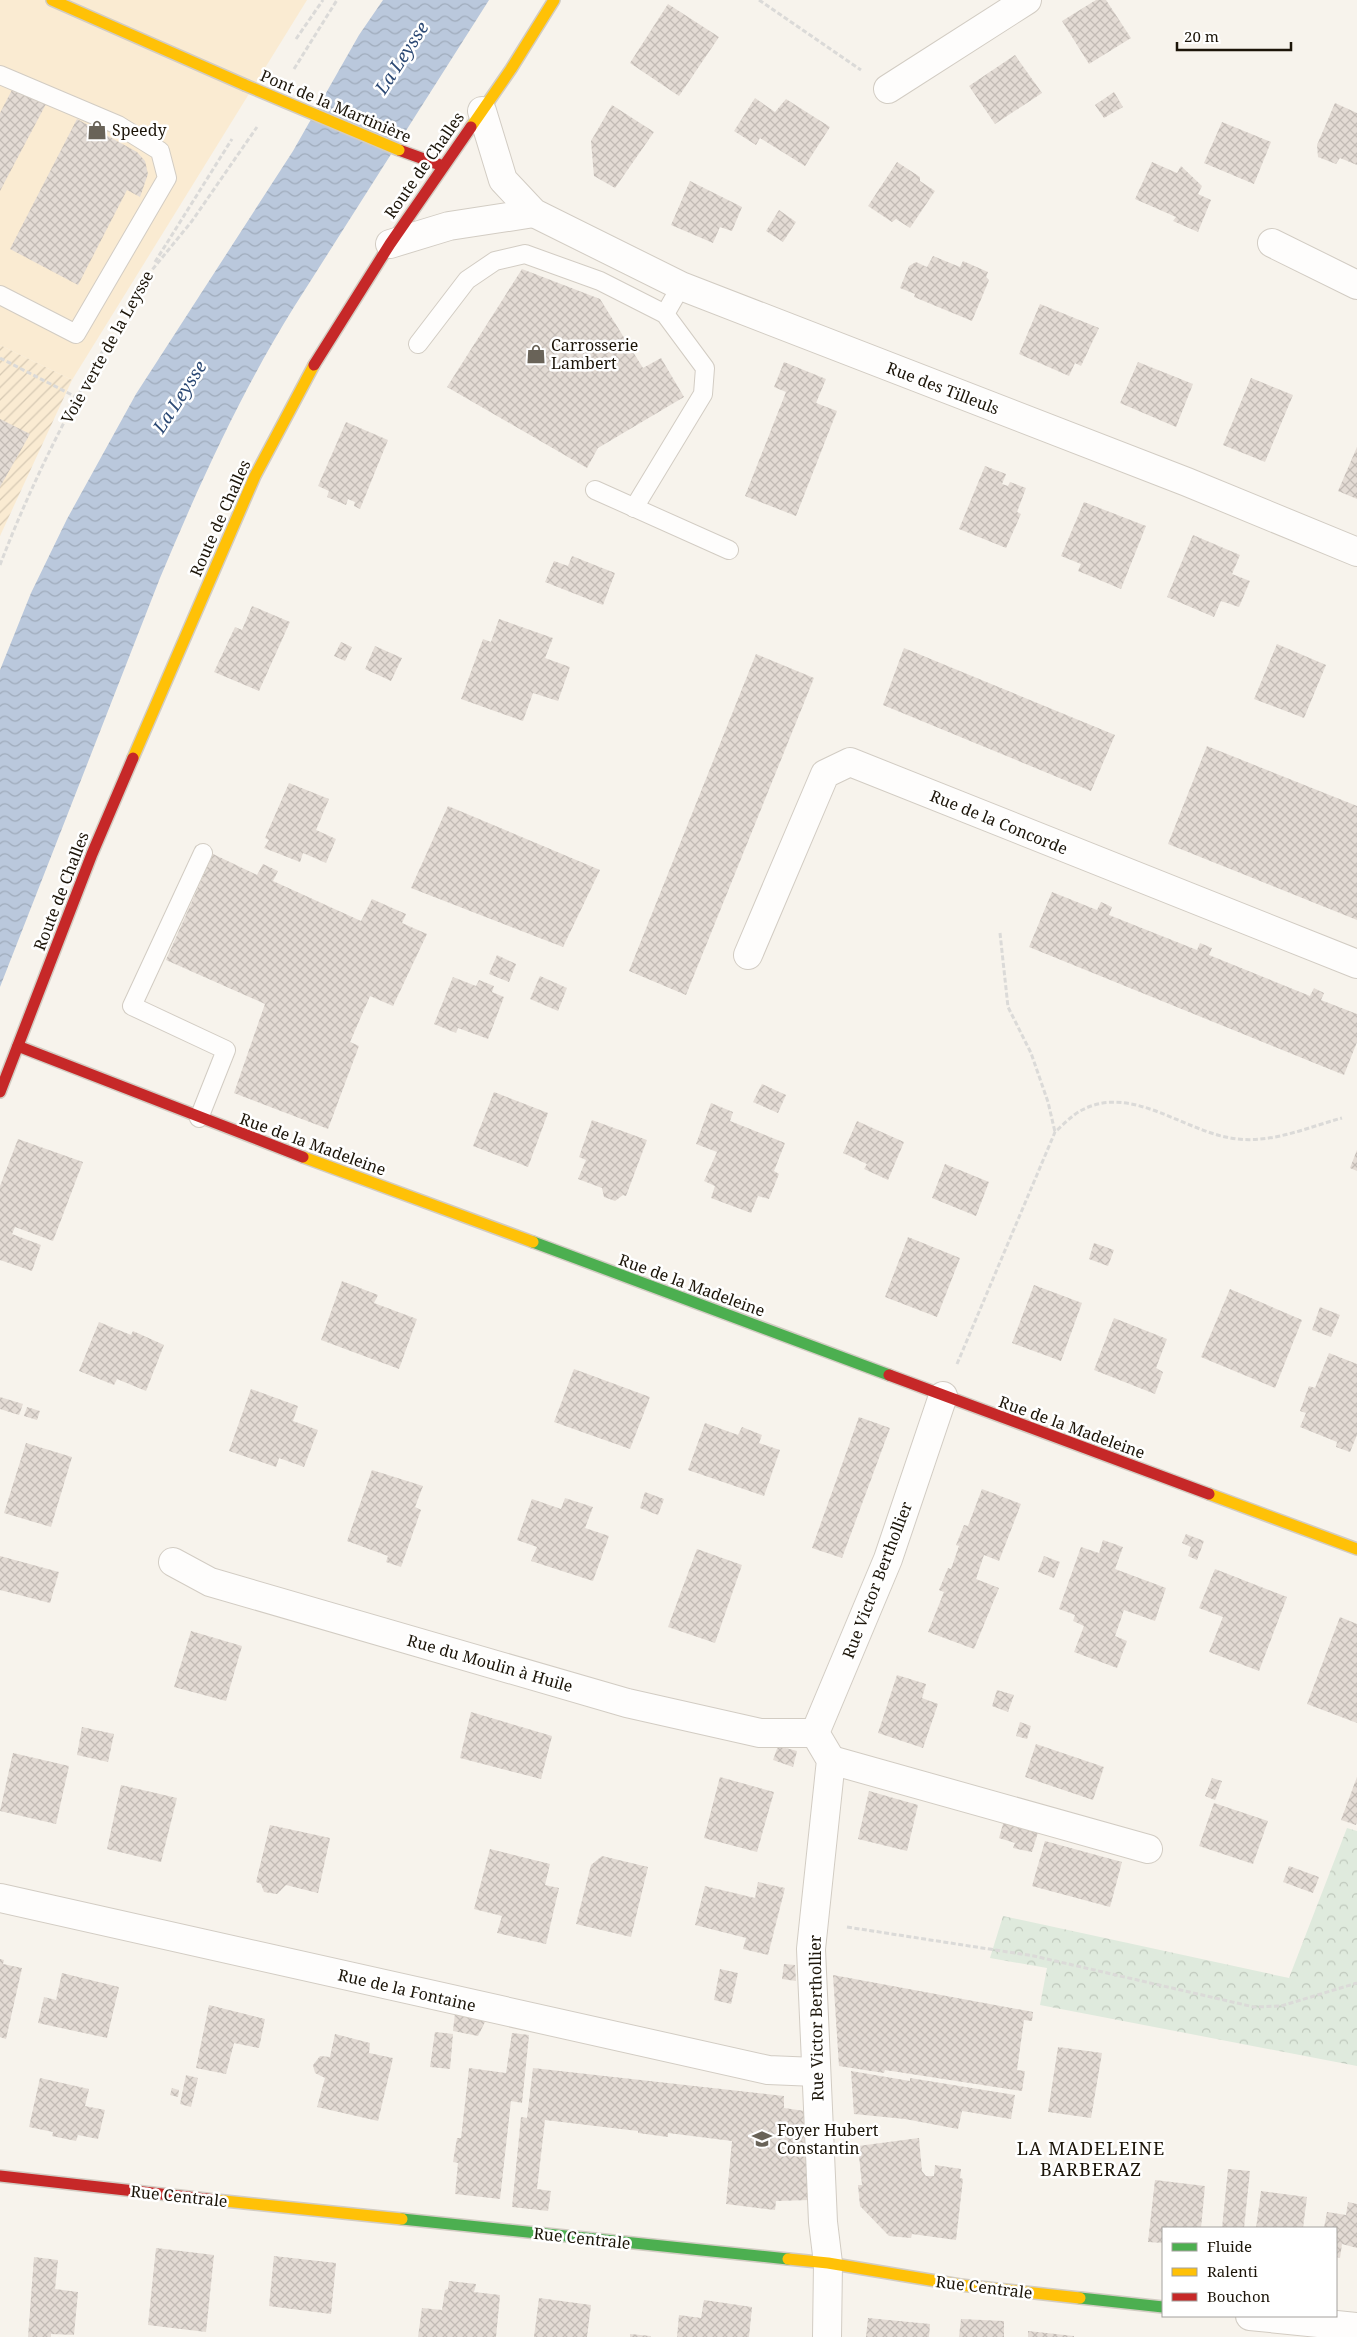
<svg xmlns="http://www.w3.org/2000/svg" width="1357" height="2337" font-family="'Noto Serif',serif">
<defs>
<pattern id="industrial-furrows" width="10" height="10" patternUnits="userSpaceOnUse" patternTransform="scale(1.25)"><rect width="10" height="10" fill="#faebd2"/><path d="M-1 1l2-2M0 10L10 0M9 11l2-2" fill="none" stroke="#d6c9b3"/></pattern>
<pattern id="park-crowns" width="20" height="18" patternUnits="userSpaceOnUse" patternTransform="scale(1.25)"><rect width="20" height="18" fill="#dfeadd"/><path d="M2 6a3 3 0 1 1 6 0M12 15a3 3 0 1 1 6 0" fill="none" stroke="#bfc8bc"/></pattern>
<pattern id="water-waves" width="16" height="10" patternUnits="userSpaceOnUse" patternTransform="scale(1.25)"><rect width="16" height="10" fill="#bac8dc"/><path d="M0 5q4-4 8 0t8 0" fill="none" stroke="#9fabbb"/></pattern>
<pattern id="building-cross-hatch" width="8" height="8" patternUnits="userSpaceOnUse" patternTransform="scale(1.25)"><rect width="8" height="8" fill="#e3dbd4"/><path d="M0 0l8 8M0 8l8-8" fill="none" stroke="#c2bbb5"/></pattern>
</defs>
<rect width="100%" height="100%" fill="#f7f3ec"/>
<!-- built -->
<polygon fill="#faebd2" points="0,0 307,0 72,380 0,345"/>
<!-- industrial -->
<polygon fill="url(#industrial-furrows)" points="0,345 72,380 0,536"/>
<!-- park -->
<polygon fill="url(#park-crowns)" points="1347,1828 1357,1831 1357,2066 1040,2005 1047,1968 990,1958 1003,1916 1289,1978"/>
<!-- water -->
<path fill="url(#water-waves)" d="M383,0H489L294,307C241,392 199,485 160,578L0,987V670L31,593L67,519L136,394L293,151L359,35Z"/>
<!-- building -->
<g fill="url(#building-cross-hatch)">
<polygon points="1096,0 1106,0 1131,38 1089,64 1062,21"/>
<polygon points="668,4 719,37 679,96 630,63"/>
<polygon points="1015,55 1042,93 995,124 969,86"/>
<polygon points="14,86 46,104 0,191 0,113"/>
<polygon points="1114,92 1123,107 1104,118 1095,105"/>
<polygon points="755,98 775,112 786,99 830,127 805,166 760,138 756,145 734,131"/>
<polygon points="1335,103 1357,113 1357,165 1340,158 1336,164 1318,157 1317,145"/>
<polygon points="612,105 654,132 615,188 594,176 591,141"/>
<polygon points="77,119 137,152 145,161 148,174 140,197 127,190 78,285 10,249"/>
<polygon points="1222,122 1271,142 1254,184 1204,163"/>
<polygon points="897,162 920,177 920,181 935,191 910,228 896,219 892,222 868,206"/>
<polygon points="1152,162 1177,173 1181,166 1202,186 1198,194 1211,200 1198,232 1173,221 1176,217 1135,199"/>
<polygon points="690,181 742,207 732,231 720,227 713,243 671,225"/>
<polygon points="779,210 796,222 783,242 766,231"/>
<polygon points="933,256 960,267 963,261 988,272 986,277 989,280 972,321 914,297 915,294 900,288 909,266 916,262 927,267"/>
<polygon points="522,269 600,299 643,368 661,358 684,397 598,448 587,468 447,387"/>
<polygon points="1040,304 1099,328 1081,366 1075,363 1069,376 1019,354"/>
<polygon points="784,362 826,379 816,403 837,411 796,516 745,496 786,392 774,387"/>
<polygon points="1138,362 1193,384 1176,427 1120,403"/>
<polygon points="1251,378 1293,395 1265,462 1223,445"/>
<polygon points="0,419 30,434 0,487"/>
<polygon points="346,422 388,440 360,509 354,506 355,502 348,499 346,505 327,497 329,491 318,486"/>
<polygon points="1357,447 1357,499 1338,491"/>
<polygon points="985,466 1006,474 1002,484 1008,486 1010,482 1026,488 1017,512 1021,514 1006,548 959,529"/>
<polygon points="1084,502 1146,526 1121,589 1078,571 1081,564 1061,556"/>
<polygon points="1193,535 1240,555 1232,574 1250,581 1239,607 1221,601 1214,617 1167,597"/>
<polygon points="572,556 615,573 603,605 545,582 554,561 568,566"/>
<polygon points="252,606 290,622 259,691 214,672 235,627 242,630"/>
<polygon points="499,619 553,638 545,658 570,667 558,701 533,693 523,721 461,699 483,639 491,642"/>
<polygon points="341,642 352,647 345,661 334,656"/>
<polygon points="1277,644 1326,665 1304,718 1254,699"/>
<polygon points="375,646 402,658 391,681 365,669"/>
<polygon points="904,648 1115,735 1091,791 883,705"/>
<polygon points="756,654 814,678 686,995 629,971"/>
<polygon points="1207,746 1357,806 1357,920 1168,844"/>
<polygon points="289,783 329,799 316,830 336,839 326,863 303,853 300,862 264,848 269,840 265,838"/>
<polygon points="448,806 600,870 563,947 411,888"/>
<polygon points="213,854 257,875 263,864 278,871 273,881 361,921 372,899 406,914 402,923 427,934 393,1006 370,996 350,1042 359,1046 328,1129 234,1093 265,1004 166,960"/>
<polygon points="1052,892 1097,910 1101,902 1112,907 1109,915 1197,950 1200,943 1212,948 1209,955 1310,996 1314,988 1324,993 1321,1000 1357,1014 1357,1042 1344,1075 1029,947"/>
<polygon points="497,955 516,964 509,982 489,974"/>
<polygon points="540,976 567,988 558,1011 530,999"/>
<polygon points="453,977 476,986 479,980 494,986 492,992 504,997 488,1039 458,1028 456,1033 434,1024"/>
<polygon points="762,1084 786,1095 778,1113 753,1102"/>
<polygon points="494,1092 548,1113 528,1167 473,1146"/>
<polygon points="711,1103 733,1112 730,1121 785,1143 774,1171 779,1174 769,1199 758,1196 751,1213 711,1198 715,1186 704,1181 717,1152 696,1144"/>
<polygon points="592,1120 647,1140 626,1196 623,1195 615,1201 604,1197 602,1188 578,1179 586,1160 579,1157"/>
<polygon points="857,1121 904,1142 888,1180 864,1169 867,1164 843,1153"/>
<polygon points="18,1139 83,1162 53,1241 15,1227 12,1234 41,1245 32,1271 0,1260 0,1186"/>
<polygon points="1357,1150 1357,1171 1350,1168"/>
<polygon points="945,1164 989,1182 976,1216 932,1198"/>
<polygon points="908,1237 960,1258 937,1317 885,1297"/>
<polygon points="1094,1243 1114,1250 1108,1266 1089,1259"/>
<polygon points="342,1281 378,1295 374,1303 417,1319 399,1369 321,1340"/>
<polygon points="1034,1285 1082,1303 1061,1361 1012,1343"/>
<polygon points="1230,1289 1302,1320 1275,1388 1201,1357"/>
<polygon points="1320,1307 1340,1315 1331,1337 1312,1330"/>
<polygon points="1114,1318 1167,1339 1156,1368 1163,1372 1155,1394 1094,1370"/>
<polygon points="99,1322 131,1335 133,1331 164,1345 146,1391 117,1379 114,1385 79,1371"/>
<polygon points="1329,1353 1357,1364 1357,1435 1350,1452 1336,1447 1337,1442 1300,1427 1306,1413 1300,1411 1309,1386 1315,1388"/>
<polygon points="574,1369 650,1397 630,1449 554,1422"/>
<polygon points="251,1389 298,1406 293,1421 318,1430 304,1467 279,1458 276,1467 229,1451"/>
<polygon points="0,1397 23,1404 19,1415 0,1409"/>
<polygon points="27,1407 40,1411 37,1420 24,1416"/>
<polygon points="859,1417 890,1428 842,1558 812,1548"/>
<polygon points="705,1423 738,1435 742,1427 762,1435 759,1443 780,1450 764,1496 688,1470"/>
<polygon points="26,1443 72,1457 51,1527 4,1513"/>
<polygon points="372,1470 423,1486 415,1507 421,1510 401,1567 386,1562 388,1556 347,1541"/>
<polygon points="982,1489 1021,1504 999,1561 984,1555 976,1579 999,1588 974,1649 928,1632 944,1592 939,1590 948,1568 951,1569 959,1546 956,1545 964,1525 968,1526"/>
<polygon points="645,1492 664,1499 658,1515 640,1508"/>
<polygon points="565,1498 593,1507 585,1528 609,1536 593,1581 531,1561 537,1547 517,1540 532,1499 561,1509"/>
<polygon points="1186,1534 1204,1541 1197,1560 1188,1556 1191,1547 1182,1543"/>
<polygon points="1103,1540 1123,1547 1115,1569 1166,1588 1155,1621 1124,1610 1115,1636 1127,1641 1117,1668 1074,1652 1084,1626 1073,1621 1075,1615 1059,1609 1081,1547 1099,1553"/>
<polygon points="697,1549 742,1565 715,1643 668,1627"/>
<polygon points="0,1556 59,1572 50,1603 0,1590"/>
<polygon points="1044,1556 1060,1562 1054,1578 1038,1572"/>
<polygon points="1215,1569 1287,1597 1259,1671 1209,1652 1223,1617 1199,1608"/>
<polygon points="1340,1617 1357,1624 1357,1723 1307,1704"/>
<polygon points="191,1631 242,1646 226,1701 174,1687"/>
<polygon points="897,1675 926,1684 922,1698 938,1704 923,1748 878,1733"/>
<polygon points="997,1690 1014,1695 1008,1712 992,1706"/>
<polygon points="471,1712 552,1736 541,1779 460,1758"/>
<polygon points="1020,1722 1031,1726 1027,1739 1016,1736"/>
<polygon points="82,1727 114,1734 108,1762 77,1755"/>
<polygon points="1036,1744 1104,1767 1093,1800 1025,1777"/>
<polygon points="778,1746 797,1751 793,1767 773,1760"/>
<polygon points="13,1753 69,1766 56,1824 0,1811"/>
<polygon points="720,1777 774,1792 757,1852 704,1838"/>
<polygon points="1357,1777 1357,1821 1356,1825 1341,1820"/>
<polygon points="1212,1778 1222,1781 1215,1800 1205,1796"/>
<polygon points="121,1785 177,1798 161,1862 107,1849"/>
<polygon points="869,1791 918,1805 907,1851 858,1839"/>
<polygon points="1214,1803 1268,1821 1253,1864 1199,1846"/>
<polygon points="1005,1817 1040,1826 1032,1852 1013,1848 1015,1843 999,1838"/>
<polygon points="270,1825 330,1838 318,1893 286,1885 277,1894 264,1892 261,1884 256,1882"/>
<polygon points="1045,1841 1122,1862 1110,1907 1032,1886"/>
<polygon points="490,1849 550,1864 545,1885 559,1888 546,1944 497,1933 502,1916 474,1909"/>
<polygon points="602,1856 648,1867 631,1937 576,1924 591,1865"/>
<polygon points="1289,1866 1319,1877 1313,1893 1283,1882"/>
<polygon points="758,1882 785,1888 768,1955 743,1949 746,1938 695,1925 705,1886 755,1898"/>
<polygon points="0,1959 4,1960 3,1964 22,1968 6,2039 0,2037"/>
<polygon points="784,1964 795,1965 796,1981 782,1979"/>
<polygon points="720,1969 738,1973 731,2004 714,2000"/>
<polygon points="62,1973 119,1987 107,2038 38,2023 44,1997 56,2000"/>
<polygon points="833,1975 1033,2012 1032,2021 1024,2020 1017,2070 1025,2071 1022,2091 885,2070 884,2073 839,2066"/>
<polygon points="209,2005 265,2019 259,2048 234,2043 226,2074 196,2068"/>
<polygon points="455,2013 486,2020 478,2036 453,2031"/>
<polygon points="435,2032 453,2034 450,2069 430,2067"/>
<polygon points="512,2033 529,2035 522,2103 511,2101 500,2199 455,2194 458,2163 453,2162 457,2138 461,2138 469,2068 506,2073"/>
<polygon points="335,2034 370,2043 369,2053 393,2058 378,2121 317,2107 325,2078 315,2073 313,2065 320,2056 330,2057"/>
<polygon points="1058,2047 1102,2053 1091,2118 1048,2112"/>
<polygon points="533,2068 784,2096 784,2108 805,2111 811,2200 776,2201 775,2210 726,2204 732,2141 668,2133 668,2137 638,2133 638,2131 545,2120 537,2189 551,2191 548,2211 512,2207 521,2117 527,2118"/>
<polygon points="851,2071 910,2081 910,2078 1015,2095 1011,2119 962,2111 958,2129 905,2119 854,2114"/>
<polygon points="186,2075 198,2078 191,2107 180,2104"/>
<polygon points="40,2078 89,2089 85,2106 105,2110 98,2139 78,2135 76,2141 52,2136 53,2132 29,2127"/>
<polygon points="172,2088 179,2090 178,2097 170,2095"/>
<polygon points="919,2138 922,2171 926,2176 934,2176 935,2165 961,2169 960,2178 963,2179 956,2240 912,2234 911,2238 889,2236 860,2206 858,2185 862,2185 858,2146"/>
<polygon points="1228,2169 1250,2171 1244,2228 1222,2228"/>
<polygon points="1155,2180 1205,2186 1201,2228 1163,2228 1163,2243 1148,2242"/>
<polygon points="1261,2191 1307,2197 1303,2228 1256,2228"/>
<polygon points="1348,2202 1357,2204 1357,2248 1342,2244 1340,2258 1336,2257 1336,2228 1324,2228 1327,2212 1346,2215"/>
<polygon points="156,2248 214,2255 206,2332 148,2325"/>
<polygon points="274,2256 336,2263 331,2314 269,2306"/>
<polygon points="34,2257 58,2260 55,2289 78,2292 74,2335 51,2334 51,2337 28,2337"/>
<polygon points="449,2281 476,2284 474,2292 500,2295 496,2337 418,2337 422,2308 442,2310 445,2290 448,2289"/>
<polygon points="539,2298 591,2305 587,2337 534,2337"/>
<polygon points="704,2300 752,2307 749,2337 677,2337 679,2315 701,2318"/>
<polygon points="868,2318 930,2324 929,2337 866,2337"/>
<polygon points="961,2319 1004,2321 1004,2337 959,2337"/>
<polygon points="1028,2331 1074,2336 1074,2337 1028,2337"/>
<polygon points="630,2334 651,2336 651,2337 630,2337"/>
</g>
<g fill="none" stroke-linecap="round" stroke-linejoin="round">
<defs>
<g id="lane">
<polyline points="0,75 118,125 160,151 167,178 76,334 0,295"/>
<polyline points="665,314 681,286"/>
<polyline points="418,344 467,280 495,261 525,254 600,281 665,314 705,368 703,394 634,508"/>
<polyline points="595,490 729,550"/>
<polyline points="199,1118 226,1050 132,1006 203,853"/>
</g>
<g id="street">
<polyline points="888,89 1027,0"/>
<polyline points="482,111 503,180 534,213 681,286 1187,482 1357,552"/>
<polyline points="1272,243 1357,285"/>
<polyline points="390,244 449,226 534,213"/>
<polyline points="748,955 825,774 850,762 1357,964"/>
<polyline points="173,1562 210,1582 627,1703 760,1733 815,1733"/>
<polyline points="831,1760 1148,1849"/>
<polyline points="0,1898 768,2070 816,2072"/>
<polyline points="1250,2316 1357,2327"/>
<polyline points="827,2337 828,2263 823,2222 811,1949 831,1760 815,1733 888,1559 943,1396"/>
</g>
<g id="fast">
<polyline points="533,1242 889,1375"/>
<polyline points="402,2219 788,2259"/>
<polyline points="1080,2298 1163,2307"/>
</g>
<g id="slow">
<polyline points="52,0 245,85"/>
<polyline points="471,127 511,69 554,0"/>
<polyline points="133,758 255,476 314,365"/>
<polyline points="303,1157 533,1242"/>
<polyline points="1209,1494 1357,1549"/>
<polyline points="215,2200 402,2219"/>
<polyline points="788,2259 828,2263 960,2285 1080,2298"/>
</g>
<g id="jam">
<polyline points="399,150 443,166"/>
<polyline points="314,365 390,244 471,127"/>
<polyline points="18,1046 303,1157"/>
<polyline points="0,1092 92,854 133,758"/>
<polyline points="889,1375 1209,1494"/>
<polyline points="0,2176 215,2200"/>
</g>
</defs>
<!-- lane casing -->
<use href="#lane" stroke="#d2ccc3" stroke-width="20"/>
<!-- street casing -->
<use href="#street" stroke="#d2ccc3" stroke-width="30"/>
<!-- fast casing -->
<use href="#fast" stroke="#d2ccc3" stroke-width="14"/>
<!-- slow casing -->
<use href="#slow" stroke="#d2ccc3" stroke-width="14"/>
<!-- jam casing -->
<use href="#jam" stroke="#d2ccc3" stroke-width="14"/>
<!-- path -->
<g stroke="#dbdad8" stroke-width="3" stroke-dasharray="5 2.5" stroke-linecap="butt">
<polyline points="759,0 861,70"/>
<polyline points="296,39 323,0"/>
<polyline points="294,69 337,0"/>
<polyline points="155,262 232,139"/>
<polyline points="143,281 192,221 257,127"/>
<polyline points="0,358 76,397"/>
<path d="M0,565C29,489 65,417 105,347"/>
<polyline points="1000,933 1008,1007 1031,1053 1048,1102 1055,1132"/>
<path d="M957,1364L1055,1132C1063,1125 1072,1115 1082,1110C1133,1083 1186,1134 1238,1139C1273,1143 1309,1127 1342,1118"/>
<polyline points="847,1927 1034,1956 1254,2007 1281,2006 1357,1983"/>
</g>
<!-- lane -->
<use href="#lane" stroke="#fefdfc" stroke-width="18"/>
<!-- street -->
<use href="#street" stroke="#fefdfc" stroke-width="28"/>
<!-- fast -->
<use href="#fast" stroke="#4caf50" stroke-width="11"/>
<!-- slow -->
<use href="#slow" stroke="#ffc107" stroke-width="11"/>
<!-- jam -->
<use href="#jam" stroke="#c62828" stroke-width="11"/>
<defs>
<polyline id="slow-bridge" points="245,85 399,150"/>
</defs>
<!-- slow-bridge casing -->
<use href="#slow-bridge" stroke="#d2ccc3" stroke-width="14" stroke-linecap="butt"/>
<!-- slow-bridge -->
<use href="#slow-bridge" stroke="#ffc107" stroke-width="11"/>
</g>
<!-- icons -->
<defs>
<symbol id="shop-bare" viewBox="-9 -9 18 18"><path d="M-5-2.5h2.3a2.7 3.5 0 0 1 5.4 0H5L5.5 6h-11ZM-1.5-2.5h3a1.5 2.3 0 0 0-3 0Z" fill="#696358" stroke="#fff" stroke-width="2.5" paint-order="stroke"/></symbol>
<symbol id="school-bare" viewBox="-9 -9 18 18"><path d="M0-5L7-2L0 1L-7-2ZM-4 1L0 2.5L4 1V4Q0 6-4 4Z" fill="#696358" stroke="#fff" stroke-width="2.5" paint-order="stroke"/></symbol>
</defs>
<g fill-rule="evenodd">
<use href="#shop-bare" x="83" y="116" width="28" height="28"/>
<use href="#shop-bare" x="522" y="340" width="28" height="28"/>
<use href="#school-bare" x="748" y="2125" width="28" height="28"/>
</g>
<g text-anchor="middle" stroke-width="5" stroke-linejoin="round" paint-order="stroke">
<!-- street labels -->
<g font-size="16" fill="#1c1509" stroke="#fff">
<text transform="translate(336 106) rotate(23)" y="6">Pont de la Martinière</text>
<text transform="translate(424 165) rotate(-55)" y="6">Route de Challes</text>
<text transform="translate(107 347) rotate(-61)" y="6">Voie verte de la Leysse</text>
<text transform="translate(943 388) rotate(21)" y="6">Rue des Tilleuls</text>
<text transform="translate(220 518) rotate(-66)" y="6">Route de Challes</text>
<text transform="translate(999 822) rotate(22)" y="6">Rue de la Concorde</text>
<text transform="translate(61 891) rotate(-69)" y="6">Route de Challes</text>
<text transform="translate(313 1144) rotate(20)" y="6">Rue de la Madeleine</text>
<text transform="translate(692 1285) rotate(20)" y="6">Rue de la Madeleine</text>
<text transform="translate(1072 1427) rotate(20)" y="6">Rue de la Madeleine</text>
<text transform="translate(877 1580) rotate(-69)" y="6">Rue Victor Berthollier</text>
<text transform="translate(490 1663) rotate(16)" y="6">Rue du Moulin à Huile</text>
<text transform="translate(407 1990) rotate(13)" y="6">Rue de la Fontaine</text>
<text transform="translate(816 2018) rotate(-91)" y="6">Rue Victor Berthollier</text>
<text transform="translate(179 2196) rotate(6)" y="6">Rue Centrale</text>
<text transform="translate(582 2238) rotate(6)" y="6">Rue Centrale</text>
<text transform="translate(984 2287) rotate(7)" y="6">Rue Centrale</text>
</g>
<!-- poi labels -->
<g font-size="16" fill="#1c1509" stroke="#fff" text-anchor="start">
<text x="112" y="136">Speedy</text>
<text x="551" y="351">Carrosserie<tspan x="551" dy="18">Lambert</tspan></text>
<text x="777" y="2136">Foyer Hubert<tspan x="777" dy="18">Constantin</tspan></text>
</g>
<!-- water labels -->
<g font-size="18" font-style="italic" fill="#2c4974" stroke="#fff">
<text transform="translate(402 58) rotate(-57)" y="6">La Leysse</text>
<text transform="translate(180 397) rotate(-57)" y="6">La Leysse</text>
</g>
<!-- neighbourhood labels -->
<g font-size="18" letter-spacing="1" fill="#1c1509" stroke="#fff">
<text x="1091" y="2155">LA MADELEINE<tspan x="1091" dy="21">BARBERAZ</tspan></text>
</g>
</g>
<!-- legend -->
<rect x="1162" y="2227" width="175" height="90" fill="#ffffff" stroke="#a4a19d"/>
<rect x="1172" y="2243" width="25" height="8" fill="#4caf50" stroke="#a4a19d"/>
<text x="1207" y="2252" font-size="15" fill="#1c1509">Fluide</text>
<rect x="1172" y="2268" width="25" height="8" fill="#ffc107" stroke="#a4a19d"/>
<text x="1207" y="2277" font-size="15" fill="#1c1509">Ralenti</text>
<rect x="1172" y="2293" width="25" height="8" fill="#c62828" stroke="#a4a19d"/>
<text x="1207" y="2302" font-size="15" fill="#1c1509">Bouchon</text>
<!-- scale -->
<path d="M1177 42v8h114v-8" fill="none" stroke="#1c1509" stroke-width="2.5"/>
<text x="1184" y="42" font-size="15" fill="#1c1509" stroke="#ffffff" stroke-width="4" paint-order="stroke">20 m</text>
</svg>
